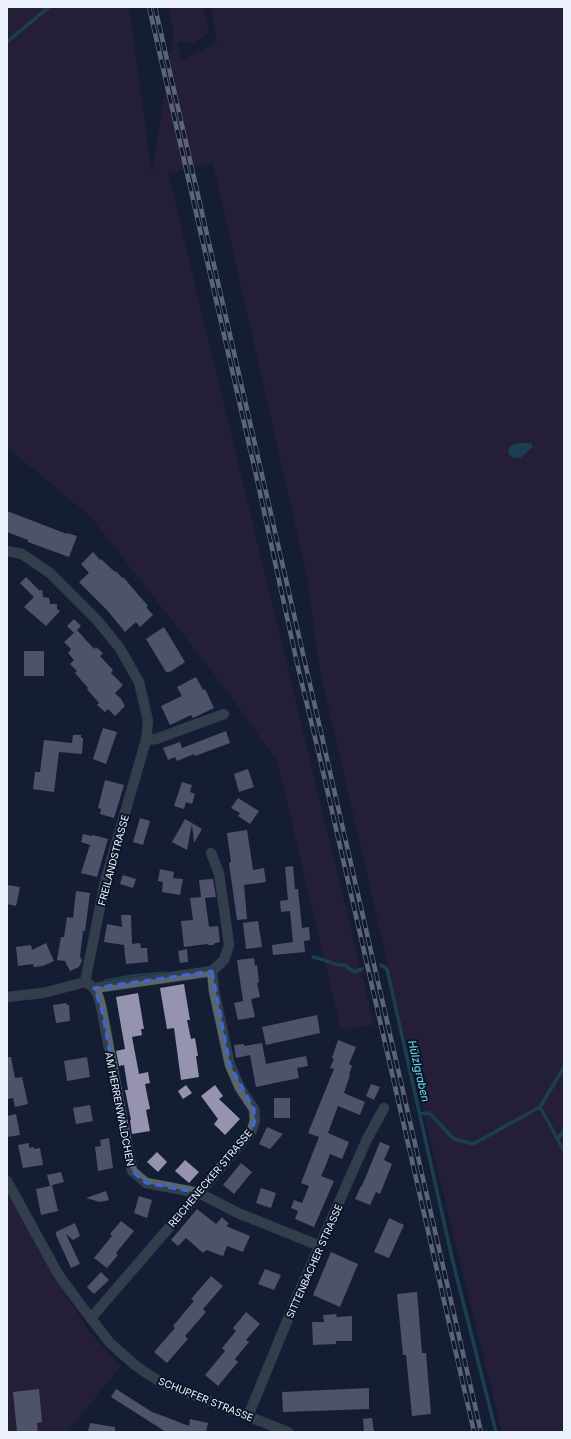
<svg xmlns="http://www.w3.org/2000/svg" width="571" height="1439" font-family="Inter,sans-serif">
<rect width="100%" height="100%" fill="#141e33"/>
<!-- green -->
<g fill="#382042">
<polygon points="7,7 129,7 152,175 174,32 168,7 202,7 209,32 194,43 177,42 182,61 217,42 211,7 564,7 564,1432 502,1432 400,1017 319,666 307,576 213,163 168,173 374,1025 341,1030 277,760 211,670 90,516 7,447"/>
<polygon points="7,1192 59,1284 89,1332 121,1366 67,1432 7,1432"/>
</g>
<!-- water -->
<polygon fill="#256973" points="522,443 531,443 533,447 520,458 511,457 508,452 509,448 513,444"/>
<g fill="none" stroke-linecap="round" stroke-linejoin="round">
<!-- stream -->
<g stroke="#256973" stroke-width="3.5">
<polyline points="7,42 49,7"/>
<path d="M313,957C326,959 332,966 345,965L354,972L362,969"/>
<polyline points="381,965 387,969 452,1258 496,1432"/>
<polyline points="105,981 133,976 164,973"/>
<polyline points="540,1107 564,1067"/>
<polyline points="420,1114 429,1113 454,1139 473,1144 540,1107 564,1151"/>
<polyline points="557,1139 564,1131"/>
</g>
</g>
<!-- building -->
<g fill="#9593af">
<polygon points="7,511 67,534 67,533 77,536 69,557 28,542 28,540 7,532"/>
<polygon points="93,552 100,560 101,559 115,572 116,571 122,578 123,577 148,606 146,607 153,615 140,627 136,622 125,632 107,610 79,582 89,573 81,564"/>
<polygon points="26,577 40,591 42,589 43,597 49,598 50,604 57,604 57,609 60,611 46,626 24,607 34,597 20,583"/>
<polygon points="74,619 81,626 74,633 67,626"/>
<polygon points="164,627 185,662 170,672 166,672 146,639"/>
<polygon points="77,630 94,649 96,647 103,653 100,656 113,670 111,673 123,685 115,693 121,699 125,706 115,716 108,709 105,712 97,705 99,703 87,689 88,688 75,673 77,671 70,664 74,660 68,653 71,649 64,642"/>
<rect x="24" y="651" width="20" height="25"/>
<polygon points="196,677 203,690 205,689 214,708 193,718 191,715 170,725 161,706 182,696 177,687"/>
<polygon points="103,728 117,732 106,764 93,759"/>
<polygon points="226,731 230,743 195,756 194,754 177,761 175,757 168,760 163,748 180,742 182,748"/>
<polygon points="73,735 81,735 81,738 83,738 82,754 59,752 54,792 33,789 35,772 40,772 44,740 72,743"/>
<polygon points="248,769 254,787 239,792 234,774"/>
<polygon points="105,780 124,785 114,818 100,814 101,809 98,808"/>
<polygon points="182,782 192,785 190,792 195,794 192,804 186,802 184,809 174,806"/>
<polygon points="238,798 259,811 250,824 238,816 240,813 231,808"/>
<polygon points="140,818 150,821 143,845 133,842"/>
<polygon points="185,819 202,829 194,843 192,824 187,850 172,842"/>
<polygon points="247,830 253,870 264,868 266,882 244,885 247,919 237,920 229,863 231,862 227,833"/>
<polygon points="83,834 92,836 93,835 108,839 97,877 81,873 90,845 81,842"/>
<polygon points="293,866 295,889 298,889 302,928 309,927 310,940 304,941 305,952 273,955 272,945 293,942 290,911 281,912 280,901 288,900 285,867"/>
<polygon points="160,869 174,872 173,878 183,879 180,895 162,892 163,882 158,881"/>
<polygon points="123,875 136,879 133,888 120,884"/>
<polygon points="213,879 216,897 205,898 209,927 218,926 220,942 215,943 213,945 209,945 207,944 184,947 181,921 193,920 190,898 201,897 199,880"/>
<polygon points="7,885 20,887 16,906 7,904"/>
<polygon points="76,891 90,893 85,931 83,931 80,956 82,961 79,967 70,971 65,961 57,960 61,937 64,937 67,917 73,918"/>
<polygon points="121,915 131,915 132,944 140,943 141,948 147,948 148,962 126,964 124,945 104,942 107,924 122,927"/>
<polygon points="258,921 262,947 246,949 243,923"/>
<polygon points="46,943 54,961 43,966 34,967 33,964 18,966 16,947 31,945 32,950"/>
<polygon points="187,949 188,962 180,963 178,951"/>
<polygon points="254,958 255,966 257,965 259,982 257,983 260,997 251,999 255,1017 238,1020 234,1003 243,1001 237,960"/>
<polygon points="184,984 190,1020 187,1020 191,1039 195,1038 198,1056 196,1056 199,1077 181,1080 174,1028 167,1029 160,988"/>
<polygon points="138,993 144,1029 141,1029 142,1035 132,1037 139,1074 148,1072 150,1083 145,1084 150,1109 146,1110 150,1131 132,1134 130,1120 131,1120 125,1090 128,1090 124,1065 119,1066 116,1051 125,1049 116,997"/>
<polygon points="66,1003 67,1005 69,1005 70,1021 56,1023 53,1005"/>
<polygon points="317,1015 320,1033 266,1045 262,1027"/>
<polygon points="338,1040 356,1047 349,1064 352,1066 349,1075 350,1075 344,1093 365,1102 360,1115 338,1106 328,1133 349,1142 342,1159 330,1154 326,1165 321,1176 334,1181 314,1227 295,1219 298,1211 291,1208 294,1200 302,1203 309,1186 301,1183 319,1137 308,1133 334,1069 330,1068 334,1059 332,1058"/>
<polygon points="262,1043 266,1064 306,1056 308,1066 297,1068 299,1078 256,1087 250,1055 236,1058 234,1045 244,1044 244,1046"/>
<polygon points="7,1057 11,1057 15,1078 22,1077 28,1104 15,1107 13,1098 7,1099"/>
<polygon points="87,1057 90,1077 67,1081 64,1061"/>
<polygon points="371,1084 380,1087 374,1100 366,1096"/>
<polygon points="186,1085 192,1093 183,1099 178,1091"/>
<polygon points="215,1085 223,1096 219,1099 240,1119 225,1135 214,1124 218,1119 201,1096"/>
<rect x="274" y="1098" width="16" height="20"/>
<polygon points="90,1105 93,1121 76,1124 73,1108"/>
<polygon points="16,1114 20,1135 7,1137 7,1116"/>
<polygon points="267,1127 283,1134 270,1149 259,1144"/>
<polygon points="109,1138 113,1168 98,1171 95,1147 101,1146 100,1140"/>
<polygon points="380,1142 390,1146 384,1160 392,1164 380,1194 376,1192 370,1205 355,1199 361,1186 362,1186"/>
<polygon points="29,1143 29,1148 34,1147 34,1149 40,1148 43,1165 23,1168 18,1145"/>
<polygon points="157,1152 167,1162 158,1172 147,1162"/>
<polygon points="185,1160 199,1172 189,1183 175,1171"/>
<polygon points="241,1163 252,1172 234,1194 223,1185"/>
<polygon points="61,1172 64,1182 52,1185 58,1211 41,1215 36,1189 50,1186 47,1175"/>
<polygon points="261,1188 276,1193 271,1208 256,1203"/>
<polygon points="106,1191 109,1200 100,1202 86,1198"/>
<polygon points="139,1196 152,1200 147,1218 134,1213"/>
<polygon points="197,1209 216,1224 222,1217 229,1224 226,1226 250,1236 243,1252 227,1246 223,1256 206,1250 203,1253 186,1238 178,1246 171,1240"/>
<polygon points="389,1218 404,1225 389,1258 374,1252"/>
<polygon points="121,1221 134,1231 116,1253 118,1255 107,1268 94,1258 112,1236 110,1234"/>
<polygon points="75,1223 80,1236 73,1240 66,1234 80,1264 71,1268 56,1235 56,1232"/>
<polygon points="331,1252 358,1264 340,1307 313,1295"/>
<polygon points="265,1269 281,1275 274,1290 258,1284"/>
<polygon points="101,1272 109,1280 94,1294 87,1287"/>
<polygon points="211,1276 223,1286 203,1309 206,1312 185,1336 188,1339 167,1363 154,1352 175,1328 173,1326 194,1301 191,1299"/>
<polygon points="417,1292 422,1353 426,1353 431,1414 412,1416 406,1355 403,1355 397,1294"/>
<polygon points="246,1312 260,1324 246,1340 249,1342 235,1359 238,1362 218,1386 205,1375 225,1351 222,1348 236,1331 233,1328"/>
<polygon points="337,1314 336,1317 352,1316 352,1341 336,1341 336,1344 313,1345 312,1322 324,1322 323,1315"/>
<polygon points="369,1388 369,1409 283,1412 282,1392"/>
<polygon points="39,1389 42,1422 37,1423 38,1432 17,1432 13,1392"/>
<polygon points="116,1389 152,1412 171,1419 189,1426 190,1419 208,1423 206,1432 166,1432 111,1397"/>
<polygon points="372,1418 374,1432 364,1432 363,1419"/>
<polygon points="90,1423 115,1427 115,1432 88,1432"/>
</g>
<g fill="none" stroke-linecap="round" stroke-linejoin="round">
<defs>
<g id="minor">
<polyline points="7,551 22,554 50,573 97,620 119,647 139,682 148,721 146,740 105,882 85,982"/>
<polyline points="146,740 156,739 224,714"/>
<polyline points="94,988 212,971 224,960 229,945 219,873 211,853"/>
<path d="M7,997L43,993L85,982C98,988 99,998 102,1011L132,1171L146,1183L199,1193L238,1213L320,1246"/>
<polyline points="7,1181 58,1274 80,1304 110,1343 135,1365 149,1375 163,1383 288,1432"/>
<polyline points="91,1318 199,1193 252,1130 255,1120 254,1109 240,1088 230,1065 214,991 212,971"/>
<polyline points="248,1416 297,1297 367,1139 384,1108"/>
</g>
</defs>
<!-- minor casing -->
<use href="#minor" stroke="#323c4f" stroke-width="11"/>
<!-- minor -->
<use href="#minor" stroke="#5a666d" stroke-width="10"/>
<defs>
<g id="rail">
<polyline points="149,7 258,484 297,663 318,750 474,1432"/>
<polyline points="155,7 481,1432"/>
</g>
</defs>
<!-- rail casing -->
<use href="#rail" stroke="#b4bbca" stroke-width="4.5"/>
<!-- rail -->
<use href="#rail" stroke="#0b1528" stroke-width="3" stroke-dasharray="9" stroke-linecap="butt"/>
</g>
<!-- marked area -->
<path d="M0 0H571V1439H0ZM212,971L230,1065L254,1109L255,1120L252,1130L199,1193L146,1183L132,1171L102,1011L94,988Z" fill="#141e33" fill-opacity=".55" fill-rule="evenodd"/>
<path fill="none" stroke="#3c66de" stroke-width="3" stroke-dasharray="8 5" stroke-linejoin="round" d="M212,971L230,1065L254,1109L255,1120L252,1130L199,1193L146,1183L132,1171L102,1011L94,988Z"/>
<g text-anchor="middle" stroke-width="4" stroke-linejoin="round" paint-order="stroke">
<!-- street labels -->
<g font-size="10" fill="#ebf1fd" stroke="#0b1528">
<text transform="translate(113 860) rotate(-75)" y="4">FREILANDSTRASSE</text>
<text transform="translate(120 1109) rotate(79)" y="4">AM HERRENWÄLDCHEN</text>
<text transform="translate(210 1178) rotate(-50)" y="4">REICHENECKER STRASSE</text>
<text transform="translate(314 1261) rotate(-66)" y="4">SITTENBACHER STRASSE</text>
<text transform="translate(206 1399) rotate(22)" y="4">SCHUPFER STRASSE</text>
</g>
<!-- water labels -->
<g font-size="11" font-style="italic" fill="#76dded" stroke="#0b1528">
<text transform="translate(419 1071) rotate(77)" y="4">Hülzlgraben</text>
</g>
</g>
<!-- border -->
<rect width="571" height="1439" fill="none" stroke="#ebf1fd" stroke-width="16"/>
</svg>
